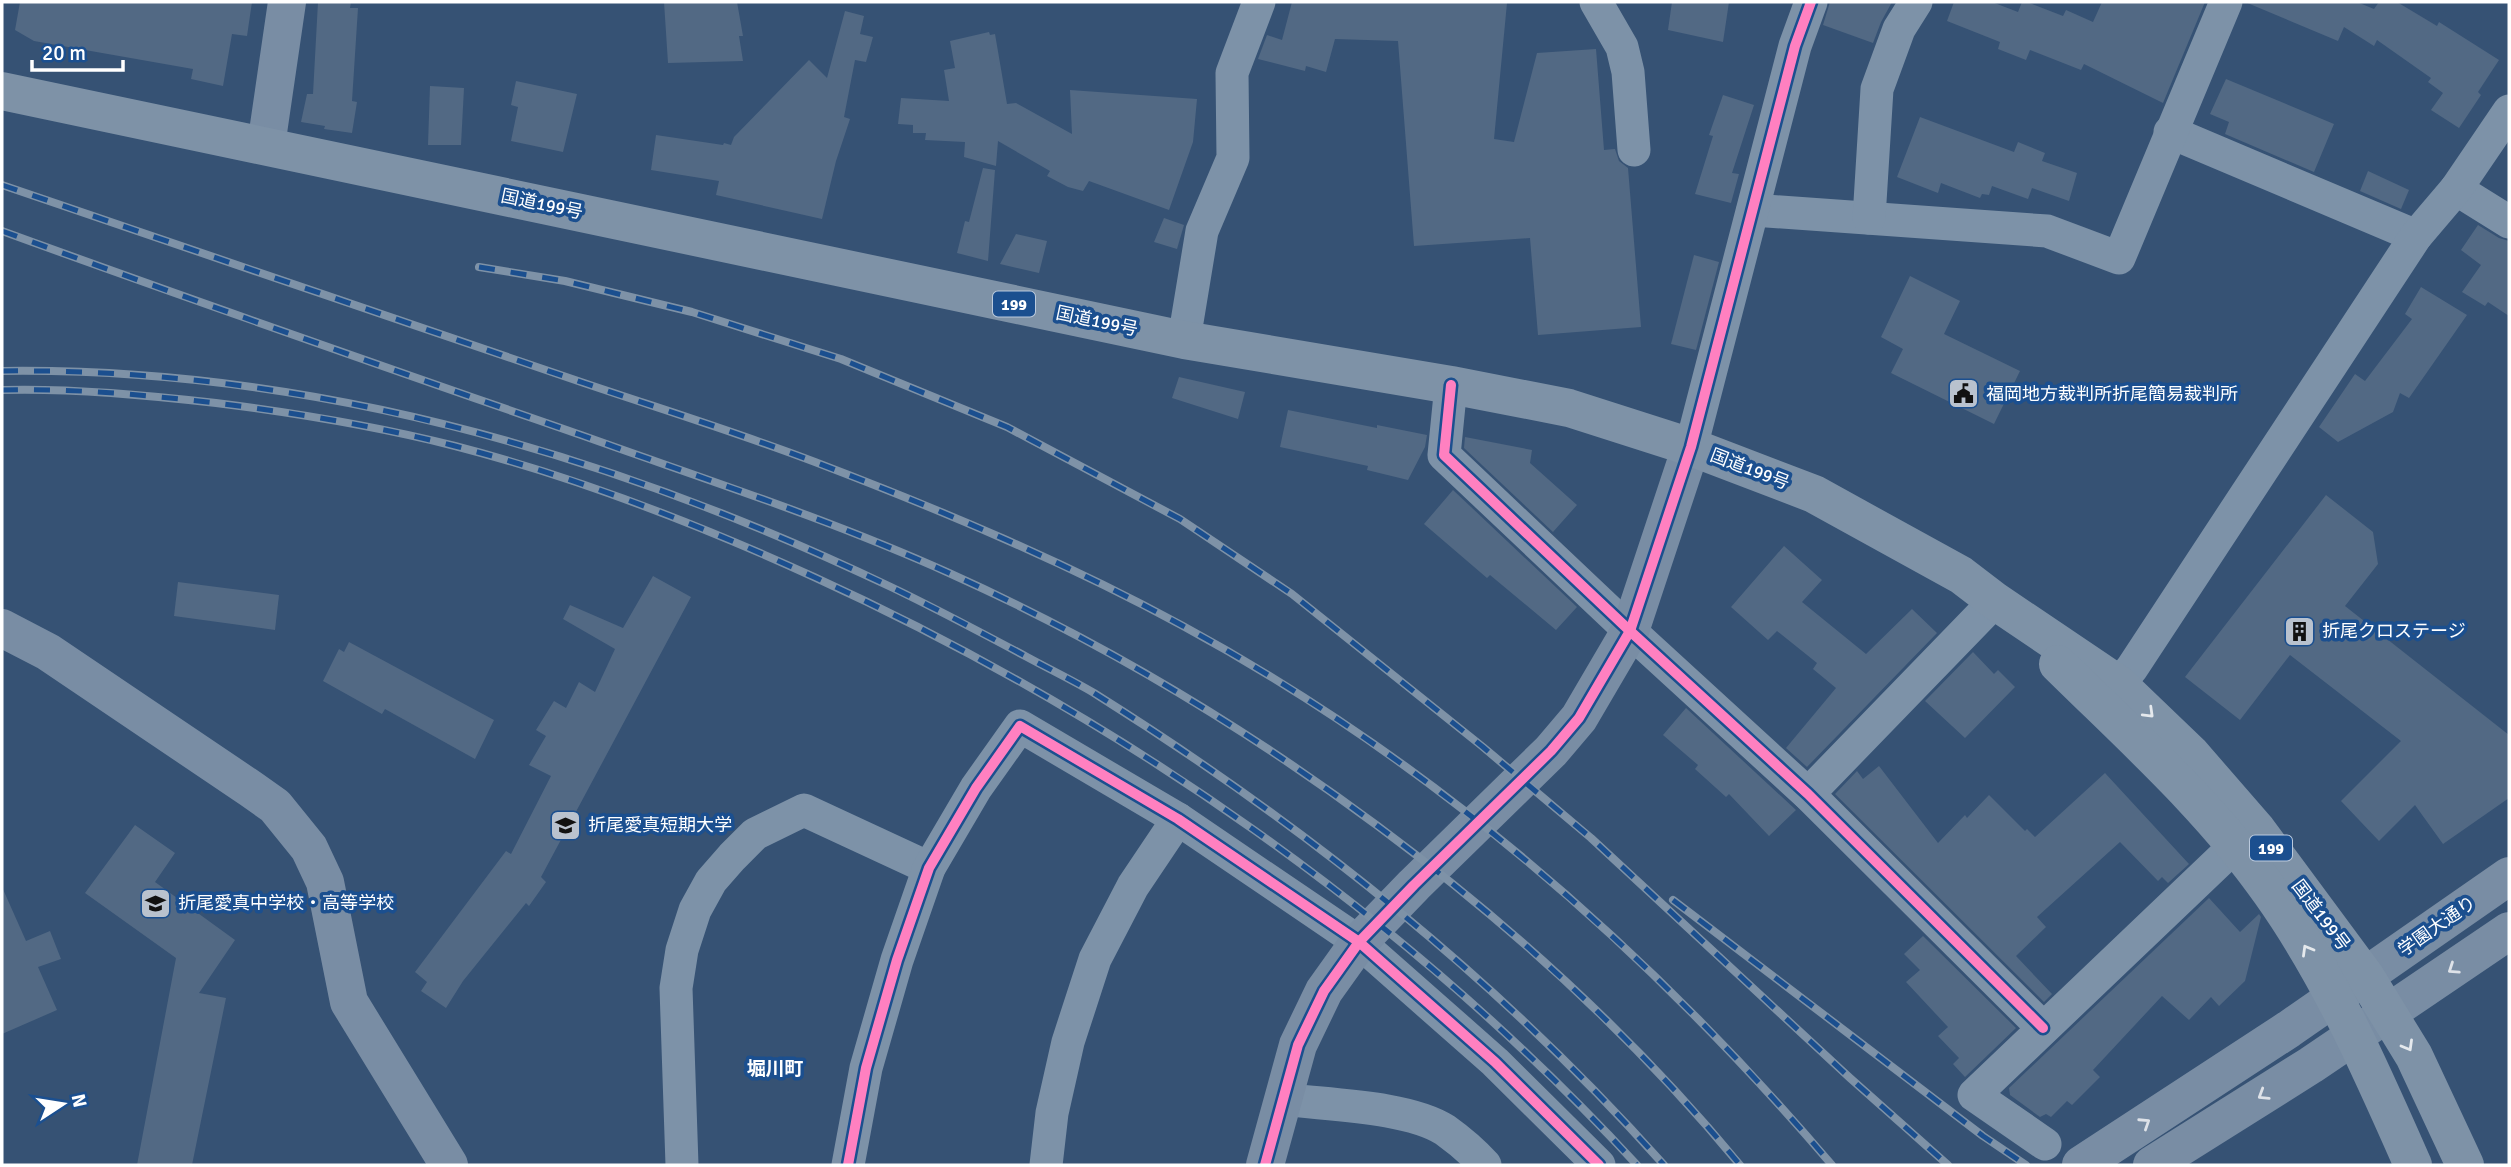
<svg xmlns="http://www.w3.org/2000/svg" width="2511" height="1167" font-family="Signika,'Noto Sans JP',sans-serif">
<rect width="100%" height="100%" fill="#365274"/>
<!-- building -->
<g fill="#526984">
<polygon points="20,2 252,2 247,36 232,34 223,86 191,79 193,69 34,41 15,30"/>
<polygon points="318,2 351,2 350,8 358,8 352,101 357,102 352,133 324,129 325,126 301,122 307,94 313,94"/>
<polygon points="664,2 737,2 743,36 739,36 743,61 668,63"/>
<polygon points="1292,2 1507,3 1494,139 1514,142 1537,53 1596,49 1604,150 1615,149 1619,161 1628,168 1641,327 1538,335 1530,238 1414,246 1398,41 1335,39 1326,72 1306,66 1305,71 1258,59 1267,35 1282,40"/>
<polygon points="1672,2 1729,2 1723,42 1668,30"/>
<polygon points="1830,2 1892,2 1881,22 1873,43 1823,25"/>
<polygon points="1954,2 1992,2 2018,12 2022,2 2027,2 2063,16 2066,10 2093,22 2102,2 2205,2 2163,103 2084,64 2081,70 2030,50 2026,60 1998,49 2000,42 1947,21"/>
<polygon points="2245,2 2357,2 2374,9 2379,2 2397,2 2437,26 2439,22 2499,60 2478,92 2481,95 2459,128 2431,110 2443,93 2428,82 2431,78 2377,40 2374,46 2344,27 2338,41"/>
<polygon points="845,11 864,16 860,34 873,37 866,62 855,60 844,117 850,119 836,161 822,219 716,195 719,181 651,170 656,135 723,145 724,143 731,145 734,137 809,60 827,78"/>
<polygon points="989,32 990,35 995,34 1007,104 1016,103 1072,134 1070,90 1197,99 1193,142 1169,210 1089,181 1083,191 1068,187 1047,176 1050,171 998,141 996,166 964,157 965,142 925,140 926,133 913,133 913,125 898,124 901,98 949,101 944,70 955,68 950,41"/>
<polygon points="2226,79 2334,124 2314,172 2225,134 2229,122 2210,114"/>
<polygon points="516,81 577,94 563,152 511,141 518,107 511,105"/>
<polygon points="430,86 464,88 461,145 428,145"/>
<polygon points="1723,95 1754,105 1732,173 1739,174 1731,203 1695,194 1713,136 1709,135"/>
<polygon points="1920,117 2014,152 2018,142 2045,153 2042,161 2077,173 2069,201 2032,188 2028,199 1992,186 1989,195 1982,194 1980,198 1941,183 1938,193 1897,177"/>
<polygon points="983,168 995,170 988,261 957,253 965,221 969,222"/>
<polygon points="2368,171 2409,190 2401,209 2360,191"/>
<polygon points="1164,218 1184,225 1177,249 1154,242"/>
<polygon points="2478,225 2499,238 2509,241 2509,316 2488,302 2485,306 2462,292 2481,265 2461,250"/>
<polygon points="1016,234 1047,241 1039,273 1000,264"/>
<polygon points="1694,255 1719,262 1696,350 1671,344"/>
<polygon points="1910,276 1960,301 1944,334 2020,371 1994,424 1891,373 1903,349 1881,337"/>
<polygon points="2421,287 2467,315 2409,398 2400,393 2393,412 2338,442 2319,427 2355,374 2365,381 2412,319 2405,314"/>
<polygon points="1179,377 1245,392 1238,419 1172,398"/>
<polygon points="1288,410 1377,428 1377,425 1427,435 1425,447 1408,480 1367,470 1368,466 1280,447"/>
<polygon points="1465,437 1532,450 1530,463 1577,505 1553,532 1464,448"/>
<polygon points="1453,490 1577,607 1556,630 1490,575 1487,578 1424,524"/>
<polygon points="2326,495 2373,532 2378,564 2345,606 2509,735 2509,798 2443,844 2415,805 2379,841 2341,801 2401,741 2290,655 2240,720 2185,677"/>
<polygon points="1784,546 1822,580 1802,602 1866,654 1912,609 1937,633 1807,767 1786,748 1836,688 1813,669 1817,663 1777,631 1768,640 1731,607"/>
<polygon points="653,576 691,597 541,877 546,882 529,906 526,903 463,981 446,1008 421,991 427,982 415,972 506,851 511,854 551,776 529,765 546,736 536,730 554,701 566,708 579,682 595,692 615,649 563,619 570,605 623,628"/>
<polygon points="178,582 279,595 275,630 174,616"/>
<polygon points="349,642 494,720 475,759 385,709 382,714 323,681 339,649 344,652"/>
<polygon points="1973,652 1994,674 1998,670 2015,687 1965,738 1925,701"/>
<polygon points="1686,708 1796,810 1769,836 1729,794 1726,797 1695,769 1698,765 1663,735"/>
<polygon points="1879,766 1938,843 1965,815 1967,818 1989,795 2025,831 2027,829 2035,837 2105,773 2189,864 2168,883 2162,877 2158,881 2120,842 2037,917 2046,927 2016,956 2052,994 2044,1002 1835,794 1857,771 1863,779"/>
<polygon points="135,825 175,853 155,882 235,940 199,993 226,998 192,1165 137,1165 176,958 85,893"/>
<polygon points="2,887 26,941 50,931 61,959 38,967 57,1010 2,1034"/>
<polygon points="2209,898 2240,932 2259,914 2261,917 2245,981 2219,1006 2211,997 2189,1020 2162,996 2093,1070 2100,1077 2072,1105 2067,1101 2051,1117 2046,1114 2040,1117 2010,1095 2009,1088"/>
<polygon points="1923,936 2016,1028 1965,1077 1953,1064 1959,1058 1938,1036 1948,1027 1906,982 1920,970 1904,954"/>
</g>
<g fill="none" stroke-linecap="round" stroke-linejoin="round">
<!-- street -->
<g stroke="#7d92a8" stroke-width="33">
<polyline points="1596,2 1622,47 1628,72 1634,150"/>
<polyline points="2170,132 2416,236"/>
<polyline points="2456,189 2509,222"/>
<polyline points="1753,210 2047,231 2119,258 2226,2"/>
<polyline points="1869,218 1877,89 1899,29 1916,2"/>
<polyline points="1184,340 1202,231 1233,158 1232,73 1259,2"/>
<polyline points="1451,385 1444,455 1630,631 1808,794 2043,1028"/>
<polyline points="1691,447 1795,46 1811,2"/>
<polyline points="2103,703 2132,668 2416,236 2456,189 2509,111"/>
<polyline points="1808,794 1995,601"/>
<path d="M1282,1099C1327,1105 1407,1106 1445,1130C1459,1140 1474,1153 1485,1165"/>
<polyline points="2045,1144 1974,1095 2235,846"/>
<polyline points="682,1165 676,988 682,950 695,910 711,881 732,857 755,834 804,810 929,868"/>
<polyline points="848,1165 866,1068 897,960 929,868 976,788 1020,726 1178,819 1359,942 1495,1062 1599,1165"/>
<polyline points="1046,1165 1052,1113 1068,1042 1095,959 1133,886 1178,819"/>
</g>
<!-- secondary -->
<g stroke="#798da4" stroke-width="38">
<polyline points="266,146 287,2"/>
<polyline points="2,628 48,652 251,789 275,806 309,848 325,882 349,1002 449,1165"/>
<polyline points="1265,1165 1298,1045 1324,991 1359,942 1414,885 1551,751 1579,718 1630,631 1691,447"/>
<polyline points="2081,1165 2289,1029 2509,876"/>
<polyline points="2152,1165 2311,1065 2509,931"/>
</g>
<!-- highway -->
<g stroke="#7e92a7" stroke-width="38">
<polyline points="2,91 1184,340 1451,385 1569,408 1691,447 1814,494 1961,575 1995,601 2118,684 2191,754 2257,830 2365,976 2414,1056 2465,1165"/>
<path d="M2058,664C2132,737 2211,807 2271,893C2330,976 2372,1072 2413,1165"/>
</g>
<defs>
<g id="rail">
<path d="M2,185C196,251 390,317 584,383C661,409 739,433 815,462C941,510 1065,562 1183,626C1432,761 1649,951 1832,1165"/>
<path d="M2,231C194,301 388,368 581,435C704,479 829,519 949,573C1239,703 1537,919 1740,1165"/>
<polyline points="479,267 565,281 692,312 841,359 1007,427 1180,519 1292,594 1483,747 1591,838 1850,1078 1948,1165"/>
<path d="M2,371C311,367 614,455 891,587C937,609 982,633 1027,657C1049,669 1072,680 1094,693C1303,824 1500,981 1664,1165"/>
<path d="M2,390C71,388 147,395 216,403C296,413 376,426 455,446C579,478 698,524 814,577C1121,717 1408,917 1637,1165"/>
<polyline points="1673,900 1983,1136 2026,1165"/>
</g>
</defs>
<!-- rail casing -->
<use href="#rail" stroke="#7e92a7" stroke-width="8"/>
<!-- rail -->
<use href="#rail" stroke="#1b4f8f" stroke-width="5" stroke-dasharray="16" stroke-linecap="butt"/>
<defs>
<g id="cycleway">
<polyline points="1451,385 1444,455 1630,631 1808,794 2043,1028"/>
<polyline points="848,1165 866,1068 897,960 929,868 976,788 1020,726 1178,819 1359,942 1495,1062 1599,1165"/>
<polyline points="1265,1165 1298,1045 1324,991 1359,942 1414,885 1551,751 1579,718 1630,631 1691,447 1795,46 1811,2"/>
</g>
</defs>
<!-- cycleway casing -->
<use href="#cycleway" stroke="#1b4f8f" stroke-width="15"/>
<!-- cycleway -->
<use href="#cycleway" stroke="#ff80c0" stroke-width="10"/>
</g>
<!-- one-way arrows -->
<defs><path id="oneway-chevron" d="M-2-3.5L2.5 0L-2 3.5" fill="none" stroke-width="1.6" stroke-linecap="round" stroke-linejoin="round" transform="scale(1.75)"/></defs>
<g stroke="#e5e9ed">
<use href="#oneway-chevron" transform="translate(2149 713) rotate(44)"/>
<use href="#oneway-chevron" transform="translate(2307 950) rotate(-120)"/>
<use href="#oneway-chevron" transform="translate(2408 1046) rotate(60)"/>
</g>
<g stroke="#dee2e8">
<use href="#oneway-chevron" transform="translate(2453 969) rotate(146)"/>
<use href="#oneway-chevron" transform="translate(2263 1095) rotate(148)"/>
<use href="#oneway-chevron" transform="translate(2145 1123) rotate(-33)"/>
</g>
<!-- icons -->
<defs>
<symbol id="civic-square" viewBox="-11 -11 22 22"><rect x="-9" y="-9" width="18" height="18" rx="4" fill="#b9c2ce" stroke="#1b4f8f"/><path d="M-.6-6.5H3V-4.5H.6V-3L4-1V1h2V6H-6V1h2V-1L-.6-3ZM-1.2 2.5V6h2.4V2.5Z" fill="#111"/></symbol>
<symbol id="building-square" viewBox="-11 -11 22 22"><rect x="-9" y="-9" width="18" height="18" rx="4" fill="#b9c2ce" stroke="#1b4f8f"/><path d="M-4-6H4V6H1V3H-1V6H-4ZM-2.5-4.3h1.7v1.8h-1.7ZM.8-4.3h1.7v1.8H.8ZM-2.5-1h1.7V.8h-1.7ZM.8-1h1.7V.8H.8Z" fill="#111"/></symbol>
<symbol id="university-square" viewBox="-11 -11 22 22"><rect x="-9" y="-9" width="18" height="18" rx="4" fill="#b9c2ce" stroke="#1b4f8f"/><path d="M0-5L7-2L0 1L-7-2ZM-4 1L0 2.5L4 1V4Q0 6-4 4Z" fill="#111"/></symbol>
<symbol id="school-square" viewBox="-11 -11 22 22"><rect x="-9" y="-9" width="18" height="18" rx="4" fill="#b9c2ce" stroke="#1b4f8f"/><path d="M0-5L7-2L0 1L-7-2ZM-4 1L0 2.5L4 1V4Q0 6-4 4Z" fill="#111"/></symbol>
</defs>
<g fill-rule="evenodd">
<use href="#civic-square" x="1946" y="376" width="35" height="35"/>
<use href="#building-square" x="2282" y="614" width="35" height="35"/>
<use href="#university-square" x="548" y="808" width="35" height="35"/>
<use href="#school-square" x="138" y="886" width="35" height="35"/>
</g>
<g text-anchor="middle" stroke-width="7" stroke-linejoin="round" paint-order="stroke">
<!-- shield labels -->
<g fill="#1b4f8f" stroke="#bbcadd" stroke-width="2">
<rect x="993" y="291.5" width="42" height="25" rx="5"/>
<rect x="2250" y="835.5" width="42" height="25" rx="5"/>
</g>
<g font-size="16" font-weight="bold" fill="#fff">
<text x="1014" y="310">199</text>
<text x="2271" y="854">199</text>
</g>
<!-- street labels -->
<g font-size="18" fill="#fff" stroke="#1b4f8f">
<text transform="translate(542 204) rotate(12)" y="6">国道199号</text>
<text transform="translate(1097 321) rotate(12)" y="6">国道199号</text>
<text transform="translate(1750 469) rotate(21)" y="6">国道199号</text>
<text transform="translate(2321 915) rotate(53)" y="6">国道199号</text>
<text transform="translate(2437 926) rotate(-35)" y="6">学園大通り</text>
</g>
<!-- poi labels -->
<g font-size="18" fill="#fff" stroke="#1b4f8f" text-anchor="start">
<text x="1986" y="400">福岡地方裁判所折尾簡易裁判所</text>
<text x="2322" y="637">折尾クロステージ</text>
<text x="588" y="831">折尾愛真短期大学</text>
<text x="178" y="909">折尾愛真中学校・高等学校</text>
</g>
<!-- neighbourhood labels -->
<g font-size="19" font-weight="bold" fill="#fff" stroke="#1b4f8f">
<text x="775" y="1075">堀川町</text>
</g>
</g>
<!-- border -->
<rect width="2511" height="1167" fill="none" stroke="#ffffff" stroke-width="7"/>
<!-- north arrow -->
<g transform="translate(63 1104) rotate(78)" stroke="#1b4f8f" stroke-width="5" paint-order="stroke">
<path d="M0-5L12 26L0 18L-12 26Z" fill="#ffffff"/>
<text y="-10" font-size="19" font-weight="bold" text-anchor="middle" fill="#ffffff">N</text>
</g>
<!-- scale -->
<path d="M32 60v10h91v-10" fill="none" stroke="#ffffff" stroke-width="3.5"/>
<text x="42" y="60" font-size="21" fill="#ffffff" stroke="#1b4f8f" stroke-width="5" paint-order="stroke">20 m</text>
</svg>
